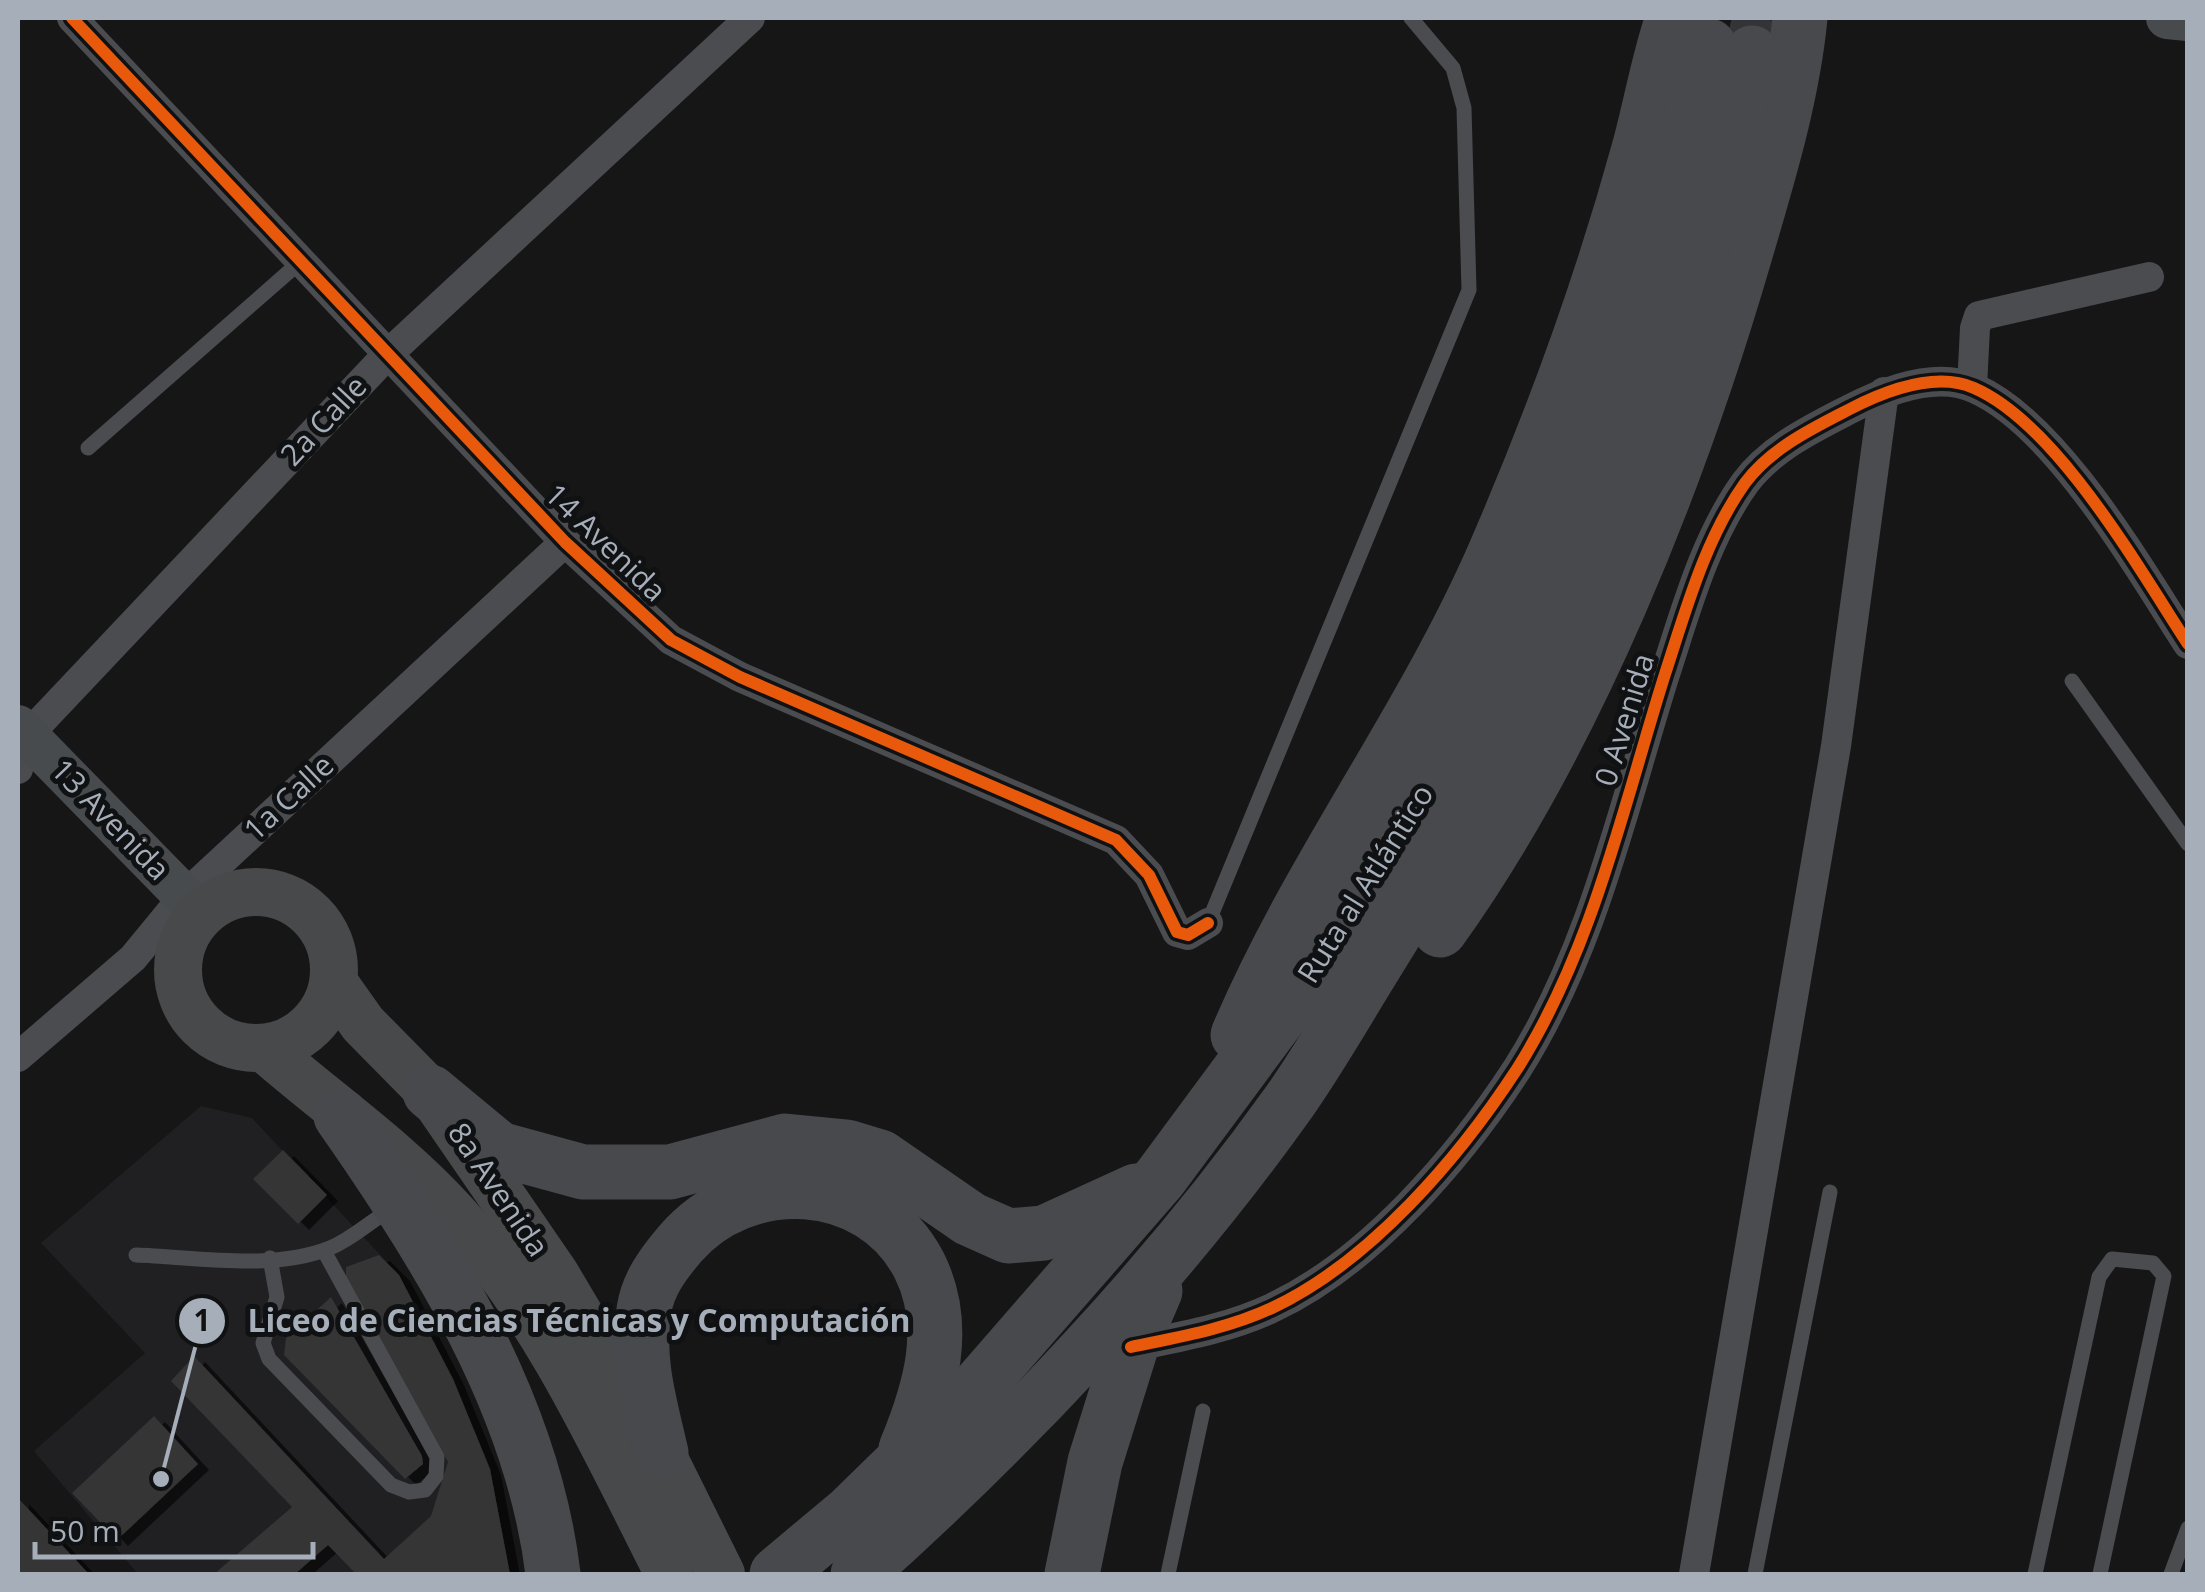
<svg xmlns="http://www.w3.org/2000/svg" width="2205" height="1592" font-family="'Open Sans',sans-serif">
<defs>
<filter id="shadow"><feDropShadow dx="11" dy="6" stdDeviation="0" flood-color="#0009"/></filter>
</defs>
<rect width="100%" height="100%" fill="#161617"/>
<!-- built -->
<polygon fill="#202023" points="201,1106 252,1118 399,1275 453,1379 490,1469 510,1574 138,1574 34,1451 145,1353 41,1243"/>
<!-- building -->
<g fill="#343436" filter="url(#shadow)">
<polygon points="283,1150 327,1195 298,1224 253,1179"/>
<polygon points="379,1255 399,1275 453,1379 490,1469 510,1574 356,1574 328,1545 295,1574 214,1574 292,1507 171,1381 194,1356 384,1559 431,1516 448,1462 346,1280 346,1267"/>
<polygon points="331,1297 422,1456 423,1464 405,1479 284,1355 286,1338"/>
<polygon points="154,1416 198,1464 117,1540 72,1493"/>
<polygon points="18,1498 89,1574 18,1574"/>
</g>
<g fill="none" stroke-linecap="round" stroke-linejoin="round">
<!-- highway-tunnel -->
<polyline stroke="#333437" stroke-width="55" stroke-dasharray="55 28" stroke-linecap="butt" points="1752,53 1760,18"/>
<!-- lane -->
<g stroke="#4a4c50" stroke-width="15">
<polyline points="88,448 300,262"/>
<polyline points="2072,681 2188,844"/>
<polyline points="1208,923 1469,290 1464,108 1453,68 1411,18"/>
<path d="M136,1255C196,1257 273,1271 330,1248C354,1238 371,1220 395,1207"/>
<polyline points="270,1258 277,1297 263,1343 269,1359 391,1485 409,1492 425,1490 436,1476 437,1457 324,1251"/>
<polyline points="1168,1574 1203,1411"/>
<polyline points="1755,1574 1830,1192"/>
<polyline points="2035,1574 2099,1277 2112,1259 2153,1263 2164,1276 2100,1574"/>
<polyline points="2171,1574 2188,1528"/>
</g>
<!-- street -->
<g stroke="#4a4c50" stroke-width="30">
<polyline points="72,18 565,542 671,640 740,677 1116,840 1149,875 1177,932 1188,935 1208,923"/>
<polyline points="1972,387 1975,328 1979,316 2149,277"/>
<polyline points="18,769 27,736 387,355 750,18"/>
<polyline points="18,1057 133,958 184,896 565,542"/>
<path d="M1131,1347C1179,1337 1227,1329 1272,1308C1370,1262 1459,1158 1517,1069C1593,949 1623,807 1665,674C1686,610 1705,539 1745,483C1771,448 1813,428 1850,409C1885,391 1935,371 1974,388C2057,424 2139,569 2188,644"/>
<polyline points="1694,1574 1836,746 1884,392"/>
</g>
<!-- secondary -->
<g stroke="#484b4e" stroke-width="42">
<polyline points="2167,18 2188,20"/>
<polyline points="18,726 202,914"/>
</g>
<!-- primary -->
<g stroke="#48494b" stroke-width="48">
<circle cx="256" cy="970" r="78"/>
<polyline points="334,983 363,1024 430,1092 555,1274 661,1453 721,1574"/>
<path d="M264,1048C327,1103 398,1152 454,1214C546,1317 607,1452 669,1574"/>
</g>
<!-- highway -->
<g stroke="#48494c" stroke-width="55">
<path d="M1440,930C1578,737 1679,480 1745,254C1768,176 1792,98 1800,18"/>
<path d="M1238,1035C1309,868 1421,722 1494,555C1551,424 1601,287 1639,149C1651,106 1658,61 1673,18"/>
<polyline points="430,1092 499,1149 583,1172 670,1172 785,1141 847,1147 880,1157 970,1219 1008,1236 1044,1233 1136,1191"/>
<path d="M341,1116C437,1253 533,1406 553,1574"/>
<path d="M661,1453C650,1405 636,1360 644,1310C648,1284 663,1264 680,1244C744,1169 871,1173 919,1265C950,1326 930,1391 906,1449"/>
<polyline points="777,1574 851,1512 970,1396 1160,1178 1345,928 1422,800 1514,615 1576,474 1669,208 1709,46"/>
<path d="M858,1574C1014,1435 1167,1273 1289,1102C1320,1058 1347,1010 1375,965C1481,796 1573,621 1642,434C1688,309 1721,181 1752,53"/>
<polyline points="1072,1574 1095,1462 1131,1347 1155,1291"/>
</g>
<defs>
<g id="cycleway">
<polyline points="72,18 565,542 671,640 740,677 1116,840 1149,875 1177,932 1188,935 1208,923"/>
<path d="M1131,1347C1179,1337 1227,1329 1272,1308C1370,1262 1459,1158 1517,1069C1593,949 1623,807 1665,674C1686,610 1705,539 1745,483C1771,448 1813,428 1850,409C1885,391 1935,371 1974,388C2057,424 2139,569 2188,644"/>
</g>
</defs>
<!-- cycleway casing -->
<use href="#cycleway" stroke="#101113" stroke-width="19"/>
<!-- cycleway -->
<use href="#cycleway" stroke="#e8590c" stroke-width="12"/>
</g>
<g text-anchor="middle" stroke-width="10" stroke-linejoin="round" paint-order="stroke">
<!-- street labels -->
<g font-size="30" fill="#a6aeb9" stroke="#101113">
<text transform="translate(324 421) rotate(-47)" y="10">2a Calle</text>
<text transform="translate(605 543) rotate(44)" y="10">14 Avenida</text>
<text transform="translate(1625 720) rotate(-73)" y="10">0 Avenida</text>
<text transform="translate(289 798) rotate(-43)" y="10">1a Calle</text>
<text transform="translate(110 820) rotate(46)" y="10">13 Avenida</text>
<text transform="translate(1366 884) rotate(-58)" y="10">Ruta al Atlántico</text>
<text transform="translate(498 1190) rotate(56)" y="10">8a Avenida</text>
</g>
</g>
<!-- callouts -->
<path fill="none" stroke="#a6aeb9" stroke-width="4" d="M161 1479L202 1321"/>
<g fill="#a6aeb9" stroke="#101113" stroke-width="4">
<circle cx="161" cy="1479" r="10"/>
<circle cx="202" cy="1321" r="25"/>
</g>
<g font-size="30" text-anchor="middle" font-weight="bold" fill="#111">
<text x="202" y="1331">1</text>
</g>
<g font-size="32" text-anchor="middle" font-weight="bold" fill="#a6aeb9" stroke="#101113" stroke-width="10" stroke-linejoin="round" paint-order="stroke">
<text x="579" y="1332">Liceo de Ciencias Técnicas y Computación</text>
</g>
<!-- border -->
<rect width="2205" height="1592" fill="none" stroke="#a6aeb9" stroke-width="40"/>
<!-- scale -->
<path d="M35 1542v15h278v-15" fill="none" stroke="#a6aeb9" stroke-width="5"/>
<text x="50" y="1542" font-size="30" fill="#a6aeb9" stroke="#101113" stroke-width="8" paint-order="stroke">50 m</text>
</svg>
